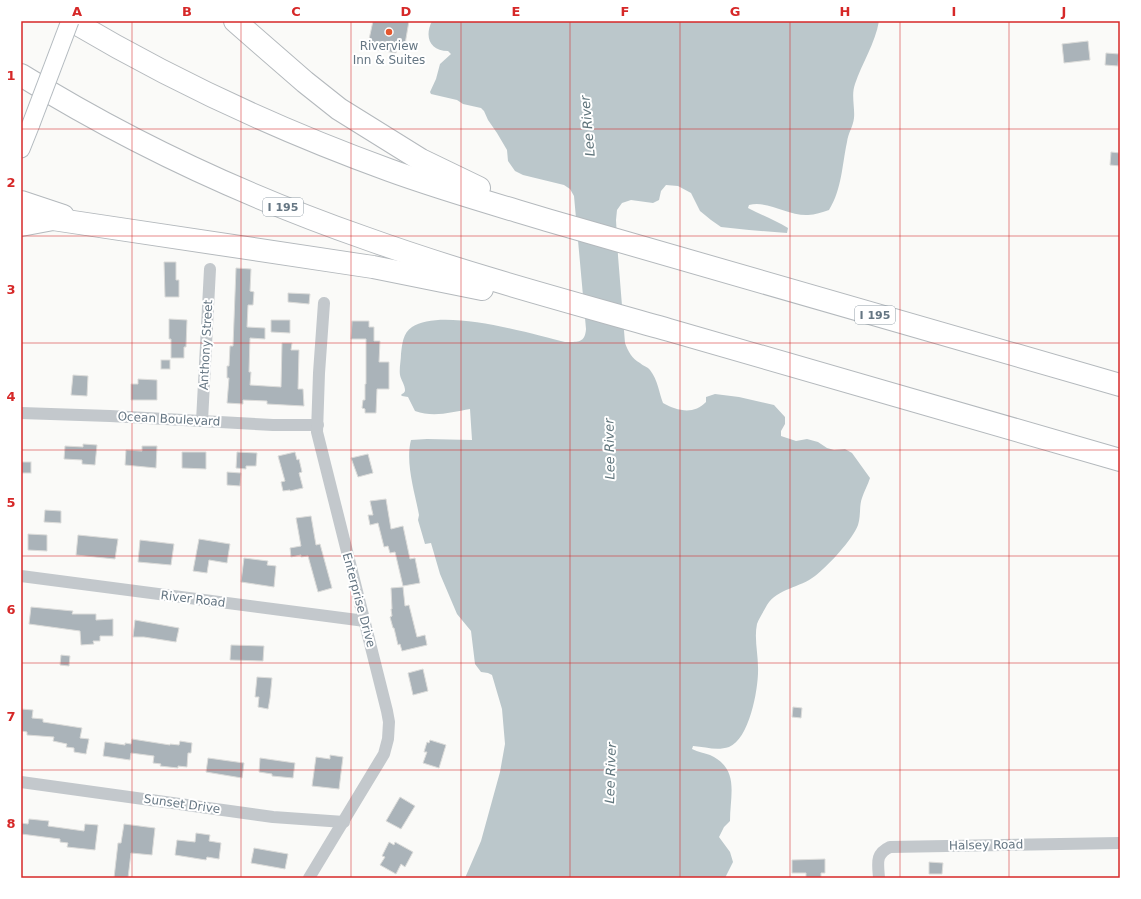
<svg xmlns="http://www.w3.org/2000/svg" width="1141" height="899" font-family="'DejaVu Sans',sans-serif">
<rect width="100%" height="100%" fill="#fafaf8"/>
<!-- water -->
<path fill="#bbc7cb" d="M432,21H879C875,44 862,63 855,84C851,95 855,107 854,118C853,127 848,133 847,142C842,165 842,189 829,210C822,212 815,215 808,215C788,216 768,200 749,205L748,208C761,215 775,220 788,228L787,233L749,230L721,227L711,220L700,211L691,193L678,186L666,185L661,191L659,200L653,203L631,200L622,203L617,210L616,220L618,256L625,343C628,351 632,359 640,363C643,366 648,367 650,370C658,380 659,393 663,403C677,411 694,415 706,402V397L715,394L739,397L774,405L785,417V424L781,431V436L796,441L807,439L818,442L827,448L834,450L845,449L852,453L870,478C868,485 864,491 862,498C859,506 861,516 858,525C853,539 828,566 815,576C800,588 778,588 767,605C764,611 759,618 757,624C754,638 758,653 758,667C759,686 750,739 729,747C717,751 706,747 693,746L692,749C698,752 705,753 710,755C740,769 730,794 730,821L724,827L719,837L730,852L733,862L725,878H465L481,841L500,772L505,744L502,709L492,675L488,673L481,672L475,664L471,631L457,614L440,574L431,543L425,544L418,520L419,515C415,493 405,463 411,440L427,439L472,440L470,409C452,412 434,418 415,411L408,397L402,396L401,395C403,393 405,393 405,390C405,385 401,380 400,375C399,369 401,360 401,354C402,344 403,333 412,327C442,307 532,334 565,342C578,342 585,343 586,329L574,196L570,189L564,185L523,175L515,171L508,161L507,150L497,133L488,120L484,111L481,108L463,104L457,100L431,94L430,92L436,79L440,64L451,54L448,51C430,51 424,37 432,21Z"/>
<!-- building -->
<g fill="#aab3b9" stroke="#dcdcda">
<polygon points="373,21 409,21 404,50 397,48 396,53 373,49 374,45 368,44"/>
<polygon points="1088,41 1090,60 1064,63 1062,44"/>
<polygon points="1106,53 1119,54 1118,66 1105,65"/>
<polygon points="1111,152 1120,153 1120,166 1110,165"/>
<polygon points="164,262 176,262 176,280 179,280 179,297 165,297"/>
<polygon points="236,268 251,269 250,291 254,292 253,305 248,305 247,327 265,328 265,339 250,338 249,372 251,372 250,385 281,387 282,343 292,343 291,350 299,350 298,389 303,389 304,406 267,404 267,401 243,400 243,404 227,403 229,378 227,378 227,366 229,366 230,346 233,346"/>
<polygon points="288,293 310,294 309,304 288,302"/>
<polygon points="169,319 187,320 186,347 184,347 184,358 171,358 171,339 169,339"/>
<polygon points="271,320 290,320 290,333 271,332"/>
<polygon points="352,321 369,321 369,327 374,327 374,341 380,341 379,362 389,362 389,389 377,389 376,413 365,413 365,409 362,408 363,400 365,400 365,384 366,384 366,339 351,339"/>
<rect x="161" y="360" width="9" height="9"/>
<polygon points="73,375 88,376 87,396 71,395"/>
<polygon points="138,379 157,380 157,400 131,400 131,384 138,384"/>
<polygon points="83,444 97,445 95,465 82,464 82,460 64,459 65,446 83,447"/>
<polygon points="142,446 157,446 156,468 125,465 126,450 142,451"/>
<polygon points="182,452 206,452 206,469 182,468"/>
<polygon points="237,452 257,453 256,466 246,466 246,469 236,468"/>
<polygon points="295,452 297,460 299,459 302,472 299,473 303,488 290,491 290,490 283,491 281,482 285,481 278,456"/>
<polygon points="368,454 373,473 358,477 351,458"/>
<rect x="21" y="462" width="10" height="11"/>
<polygon points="227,472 241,473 240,486 227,485"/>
<polygon points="386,499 391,529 403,526 410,559 415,558 420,583 403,586 395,552 390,553 388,546 384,547 378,523 370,525 368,515 373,515 370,501"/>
<polygon points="45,510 61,511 61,523 44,522"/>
<polygon points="311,516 316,545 320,544 332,588 318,592 308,556 301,557 301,555 291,557 290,548 301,546 296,518"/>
<polygon points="28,534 47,535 47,551 28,550"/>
<polygon points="78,535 118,539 115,559 76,555"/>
<polygon points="199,539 230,544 227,563 209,560 207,573 193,571"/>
<polygon points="140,540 174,544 171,565 138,562"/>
<polygon points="244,558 268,561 267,565 276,566 274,587 241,582"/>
<polygon points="403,587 405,606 409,605 417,637 425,635 427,645 402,651 400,644 398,645 394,628 393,628 390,617 392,616 391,609 392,609 391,588"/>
<polygon points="31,607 73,611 72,614 96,614 96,620 113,619 113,636 100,636 100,641 93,641 94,644 81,645 80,631 29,624"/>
<polygon points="135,620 179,628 176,642 144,637 133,637"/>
<polygon points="231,645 264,646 263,661 230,660"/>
<polygon points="61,655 70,656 69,666 60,665"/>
<polygon points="423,669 428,691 413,695 408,673"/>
<polygon points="257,677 272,678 270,698 268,709 258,707 259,697 255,697"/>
<polygon points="793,707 802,708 801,718 792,717"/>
<polygon points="21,709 33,710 32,718 43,719 43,722 82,728 80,738 89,739 86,754 74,752 74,748 66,747 67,744 53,741 54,737 27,735 27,732 21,731"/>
<polygon points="132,739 170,745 170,744 179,745 180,741 192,743 191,753 188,753 187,767 178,766 178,768 160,766 161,764 153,763 154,756 131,753 130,760 103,756 105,742 125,745 125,743 131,744"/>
<polygon points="430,740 446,745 439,768 423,763 427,752 424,752 427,742 429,743"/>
<polygon points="330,755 343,757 339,789 312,786 316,757 330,759"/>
<polygon points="208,758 244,763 242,778 206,772"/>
<polygon points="260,758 295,763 293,778 272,776 272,774 259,772"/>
<polygon points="400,797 415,806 401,829 386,821"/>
<polygon points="29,819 49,821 48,826 84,831 85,824 98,825 95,850 67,847 68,843 60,842 60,839 21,834 21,823 28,824"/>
<polygon points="124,824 155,828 152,855 131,853 128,878 114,878 118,843 121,843"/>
<polygon points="196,833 210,835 209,841 221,843 219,859 207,857 206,860 175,855 177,840 195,842"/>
<polygon points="389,842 394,845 395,842 413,852 405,867 401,864 396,874 380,865 385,857 382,856"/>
<polygon points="254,848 288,854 285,869 251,863"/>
<polygon points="825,859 825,873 821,873 821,878 806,878 806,873 792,873 792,860"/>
<polygon points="929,862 943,863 942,874 929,874"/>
</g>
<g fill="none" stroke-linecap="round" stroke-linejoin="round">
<defs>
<polyline id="secondary" points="21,149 31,124"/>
<g id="motorway">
<path d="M72,21C173,81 279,130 389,170C441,189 494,204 547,220L1120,385"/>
<polyline points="235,21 305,82 339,109 421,160 479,188"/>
<path d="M21,75C129,142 245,196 365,238C465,274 567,301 669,330C819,373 970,417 1120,460"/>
<polyline points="21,202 63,216"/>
<polyline points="21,225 53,219 373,267 482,289"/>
</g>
</defs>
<!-- secondary casing -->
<use href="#secondary" stroke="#b3babf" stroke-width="19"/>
<!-- motorway casing -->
<use href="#motorway" stroke="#b4b9bd" stroke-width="24"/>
<!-- minor -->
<g stroke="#c3c8cc" stroke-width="12">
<polyline points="21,413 110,416 273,425 318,425"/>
<polyline points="202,421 210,269"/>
<polyline points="21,576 365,621"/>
<polyline points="21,782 273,817 344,822"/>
<polyline points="309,878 384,754 388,739 389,722 387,711 317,432 319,373 324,303"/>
<path d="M879,878C878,863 875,854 890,847L1120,843"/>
</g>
<!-- secondary -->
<use href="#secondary" stroke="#fff" stroke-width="17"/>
<!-- motorway -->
<use href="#motorway" stroke="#fff" stroke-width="22"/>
<defs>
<polyline id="secondary-bridge" points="31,124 70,21"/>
</defs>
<!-- secondary-bridge casing -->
<use href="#secondary-bridge" stroke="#b3babf" stroke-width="19" stroke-linecap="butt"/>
<!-- secondary-bridge -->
<use href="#secondary-bridge" stroke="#fff" stroke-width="17"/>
</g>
<!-- grid -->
<path fill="none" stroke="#d62828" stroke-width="1" stroke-opacity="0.55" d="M132,21V878M241,21V878M351,21V878M461,21V878M570,21V878M680,21V878M790,21V878M900,21V878M1009,21V878M21,129H1120M21,236H1120M21,343H1120M21,450H1120M21,556H1120M21,663H1120M21,770H1120"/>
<!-- markers -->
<circle fill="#e4572e" stroke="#fff" stroke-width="1.5" cx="389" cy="32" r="4"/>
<g text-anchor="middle" stroke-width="4" stroke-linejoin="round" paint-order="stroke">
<!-- shield labels -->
<g fill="#fff" stroke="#939fa8" stroke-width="1">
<rect x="263" y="198" width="40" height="18" rx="3"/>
<rect x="855" y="306" width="40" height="18" rx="3"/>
</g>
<g font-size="11" font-weight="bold" fill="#657683">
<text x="283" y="211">I 195</text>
<text x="875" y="319">I 195</text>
</g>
<!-- poi labels -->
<g font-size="12" fill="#657683" stroke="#fff">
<text x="389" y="50">Riverview<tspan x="389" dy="14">Inn &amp; Suites</tspan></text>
</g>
<!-- street labels -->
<g font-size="12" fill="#657683" stroke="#fff">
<text transform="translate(206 345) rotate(-87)" y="4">Anthony Street</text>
<text transform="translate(169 419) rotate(3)" y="4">Ocean Boulevard</text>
<text transform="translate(193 599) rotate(7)" y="4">River Road</text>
<text transform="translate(359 600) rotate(75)" y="4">Enterprise Drive</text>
<text transform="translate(182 804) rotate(8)" y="4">Sunset Drive</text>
<text transform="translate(986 845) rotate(-1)" y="4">Halsey Road</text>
</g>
<!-- water labels -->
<g font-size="13" font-style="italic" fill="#60757c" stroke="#fff">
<text transform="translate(587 126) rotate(-95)" y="5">Lee River</text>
<text transform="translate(609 449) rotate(-91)" y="5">Lee River</text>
<text transform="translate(610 773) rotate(-88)" y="5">Lee River</text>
</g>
</g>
<!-- border -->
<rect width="1141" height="899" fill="none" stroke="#ffffff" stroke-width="44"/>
<rect x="22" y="22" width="1097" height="855" fill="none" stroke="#d62828" stroke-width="1.5"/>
<g font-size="13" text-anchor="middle" font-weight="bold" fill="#d62828">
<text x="77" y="16">A</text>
<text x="187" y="16">B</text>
<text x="296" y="16">C</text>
<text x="406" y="16">D</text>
<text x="516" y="16">E</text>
<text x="625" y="16">F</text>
<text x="735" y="16">G</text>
<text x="845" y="16">H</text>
<text x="954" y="16">I</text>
<text x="1064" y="16">J</text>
<text x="11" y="80">1</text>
<text x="11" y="187">2</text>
<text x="11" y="294">3</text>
<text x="11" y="401">4</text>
<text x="11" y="507">5</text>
<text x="11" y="614">6</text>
<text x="11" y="721">7</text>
<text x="11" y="828">8</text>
</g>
</svg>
